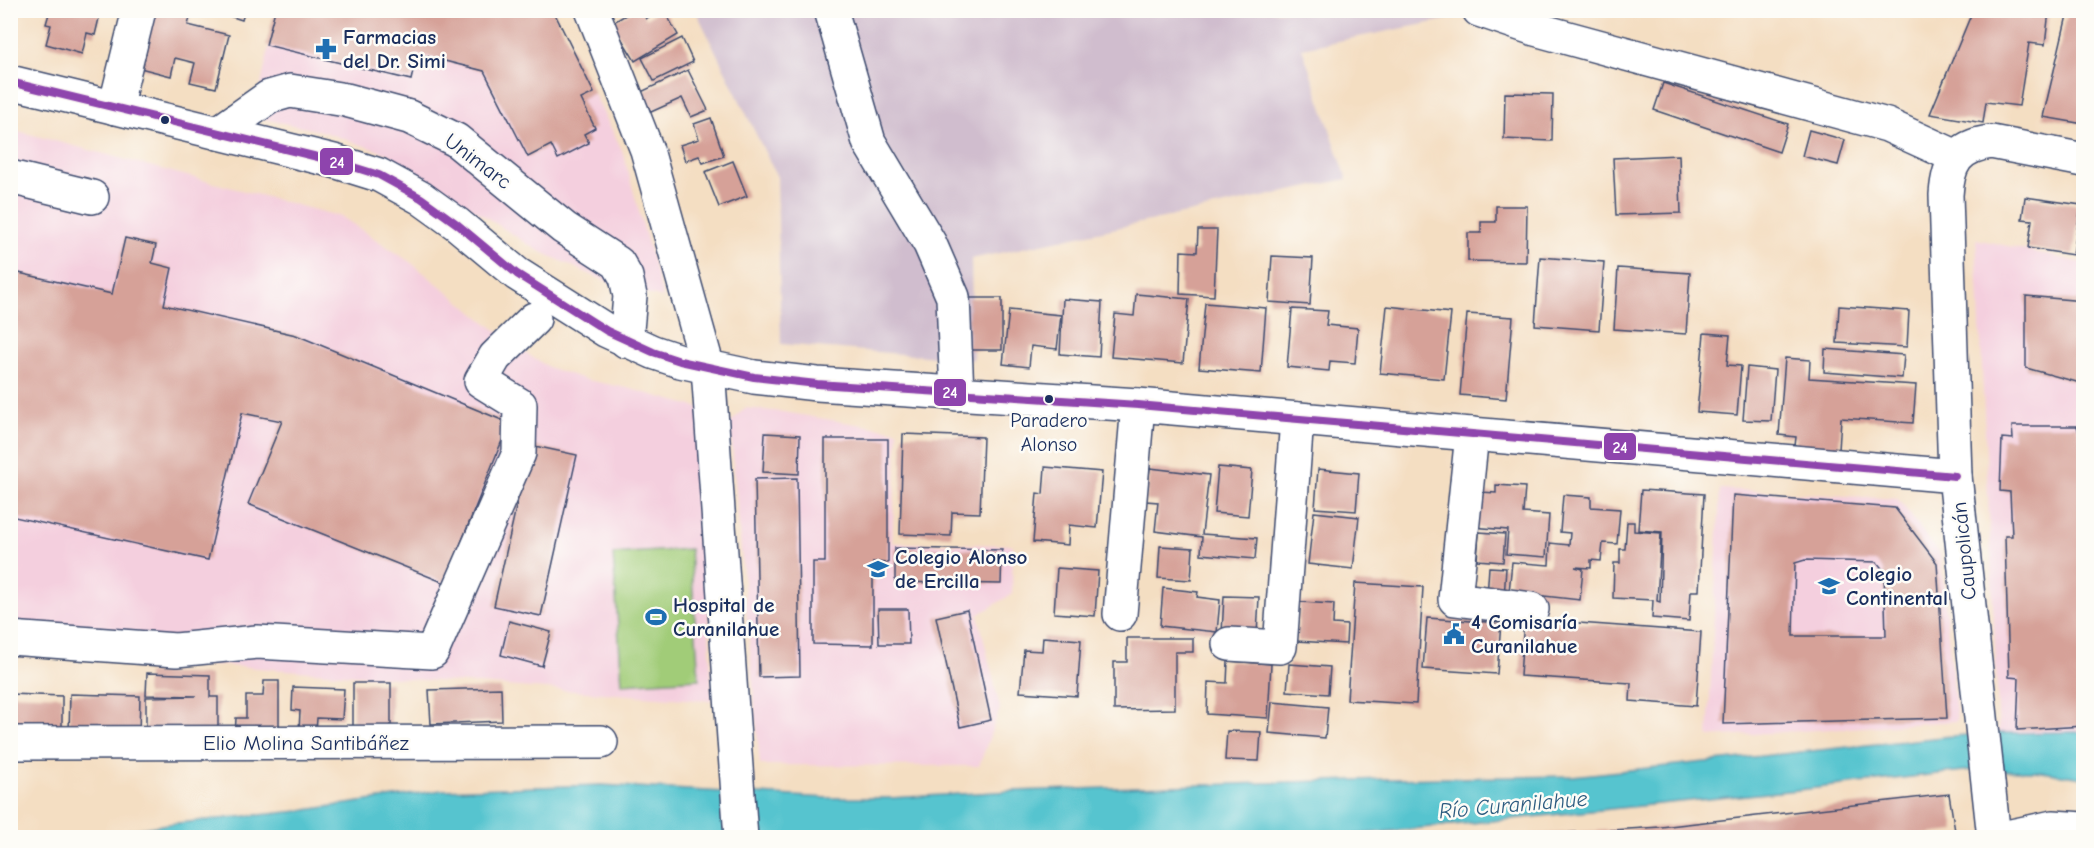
<svg xmlns="http://www.w3.org/2000/svg" width="2094" height="848" font-family="'Comic Neue',sans-serif">
<rect width="100%" height="100%" fill="#fdfcf7"/>
<filter id="ink" filterUnits="userSpaceOnUse"><feTurbulence type="fractalNoise" baseFrequency=".0167" numOctaves="2"/><feDisplacementMap in="SourceGraphic" scale="12" xChannelSelector="R" yChannelSelector="G"/><feConvolveMatrix kernelMatrix="1 2 1 2 8 2 1 2 1" color-interpolation-filters="sRGB"/></filter>
<filter id="wash" filterUnits="userSpaceOnUse"><feTurbulence type="fractalNoise" baseFrequency=".008" numOctaves="4" result="noise"/><feDisplacementMap in="SourceGraphic" scale="24" xChannelSelector="R" yChannelSelector="G"/><feGaussianBlur stdDeviation="1.35" result="paint"/><feColorMatrix in="noise" values="0 0 0 0 0 0 0 0 0 0 0 0 0 0 0 0 0 1.4 0 .05"/><feComposite in="paint" operator="in"/></filter>
<g filter="url(#wash)">
<rect width="100%" height="100%" fill="#f4dec2"/>
<!-- built -->
<g fill="#f4cfde">
<polygon points="277,11 553,11 622,150 663,298 627,289 596,277 537,250 388,154 321,131 254,117"/>
<polygon points="10,129 342,217 410,262 522,351 550,368 587,380 627,388 700,408 712,701 11,650"/>
<polygon points="1976,239 2083,263 2083,732 1999,733"/>
<polygon points="745,408 783,412 898,431 892,543 1013,545 1012,594 978,615 1000,708 979,766 760,765 730,423"/>
<polygon points="1720,489 1898,499 1940,554 1957,721 1708,737"/>
</g>
<!-- industrial -->
<polygon fill="#d0bdce" points="696,11 1491,11 1302,48 1347,179 971,259 973,360 781,344 777,177"/>
<!-- green -->
<polygon fill="#a1cc78" stroke="#5e7e6b" stroke-width="1.5" points="690,549 699,679 622,684 613,554"/>
<!-- water -->
<polygon fill="#57c4cf" stroke="#397a96" stroke-width="1.5" points="2083,732 2083,778 2035,771 1972,770 1807,789 1333,837 83,838 168,824 299,811 442,790 601,785 828,798 890,798 1013,791 1387,779 1573,776 1952,736 1999,733"/>
<g id="blocks">
<!-- building -->
<g fill="#d6a198" fill-rule="evenodd">
<polygon points="50,10 101,10 95,35 87,33 82,54 46,44 51,25 46,24"/>
<polygon points="154,10 192,10 188,25 229,35 216,88 190,82 195,63 175,58 171,76 140,68"/>
<polygon points="211,10 245,10 242,20"/>
<polygon points="275,10 553,10 594,93 581,99 595,128 584,134 589,143 558,159 551,145 528,157 484,71 417,54 411,80 266,45"/>
<polygon points="634,10 641,10 646,19 659,10 664,10 678,35 635,61 612,23"/>
<polygon points="1973,10 2049,11 2045,45 2029,43 2019,106 1986,102 1983,123 1930,114"/>
<polygon points="2068,11 2084,13 2084,124 2043,117"/>
<polygon points="682,38 693,62 654,81 642,58"/>
<polygon points="688,70 708,110 691,117 682,98 651,112 641,92"/>
<polygon points="1663,83 1788,124 1779,152 1654,110"/>
<polygon points="1505,93 1553,94 1552,141 1504,139"/>
<polygon points="711,118 724,156 703,163 699,156 685,161 680,145 699,139 694,124"/>
<polygon points="1809,130 1845,140 1838,165 1802,156"/>
<polygon points="1679,155 1681,213 1616,215 1613,158"/>
<polygon points="733,161 747,196 719,207 705,172"/>
<polygon points="2025,197 2081,205 2073,255 2028,248 2032,220 2022,219"/>
<polygon points="1496,206 1527,206 1526,262 1468,261 1468,233 1481,233 1481,222 1496,222"/>
<polygon points="1198,230 1217,230 1214,296 1180,294 1181,251 1197,252"/>
<polygon points="125,238 156,245 152,263 172,268 164,305 296,335 509,423 445,583 248,504 282,421 242,413 208,560 10,516 10,271 112,294"/>
<polygon points="1272,256 1313,258 1310,305 1269,302"/>
<polygon points="1540,257 1604,262 1599,330 1535,325"/>
<polygon points="1618,268 1690,273 1686,334 1614,329"/>
<polygon points="1136,294 1189,299 1183,363 1111,357 1115,314 1134,316"/>
<polygon points="2026,296 2084,301 2084,384 2026,368"/>
<polygon points="969,298 1002,298 1002,350 968,350"/>
<polygon points="1063,299 1102,302 1099,357 1060,354"/>
<polygon points="1205,303 1266,308 1261,373 1199,368"/>
<polygon points="1387,306 1451,313 1444,379 1380,373"/>
<polygon points="1839,306 1909,311 1907,347 1837,343"/>
<polygon points="1292,309 1328,311 1326,325 1358,328 1355,363 1330,361 1329,371 1287,367"/>
<polygon points="1009,310 1061,315 1057,349 1031,346 1029,367 1003,364"/>
<polygon points="1467,314 1513,317 1506,399 1460,395"/>
<polygon points="1704,333 1730,335 1727,365 1741,366 1737,415 1697,412"/>
<polygon points="1825,349 1904,355 1902,378 1824,372"/>
<polygon points="1785,358 1810,360 1809,378 1916,385 1913,423 1841,418 1839,450 1795,446 1796,437 1779,435"/>
<polygon points="1747,367 1775,370 1771,421 1743,420"/>
<polygon points="2012,426 2077,426 2081,440 2084,440 2084,726 2017,730 2019,678 2009,677 2005,536 2012,536 2010,492 2000,491 2002,438 2013,439"/>
<polygon points="765,433 800,435 799,474 763,472"/>
<polygon points="903,434 983,437 980,513 952,512 951,536 900,534"/>
<polygon points="825,439 888,439 888,563 873,562 873,645 813,644 813,562 825,562"/>
<polygon points="530,445 577,455 541,616 494,606"/>
<polygon points="1045,467 1102,472 1097,528 1069,525 1068,545 1033,542 1037,493 1043,494"/>
<polygon points="1218,467 1252,470 1248,516 1214,513"/>
<polygon points="1150,468 1209,475 1202,534 1257,538 1255,559 1201,554 1202,537 1155,531 1158,502 1146,501"/>
<polygon points="1318,469 1359,473 1356,511 1315,508"/>
<polygon points="797,478 800,676 759,677 755,479"/>
<polygon points="1496,485 1525,487 1523,513 1549,515 1546,557 1506,554 1508,530 1472,527 1481,492 1496,493"/>
<polygon points="1641,490 1704,494 1699,591 1691,591 1689,621 1652,618 1653,600 1613,598 1614,563 1620,563 1620,549 1625,549 1627,522 1634,522 1634,531 1661,533 1657,601 1660,602 1662,532 1638,530"/>
<polygon points="1563,495 1591,497 1591,507 1620,509 1617,544 1603,543 1601,561 1591,560 1591,568 1575,567 1583,569 1580,600 1509,592 1512,562 1549,565 1550,543 1569,545 1570,533 1560,532"/>
<path d="M1733,495L1895,508L1937,563L1947,718L1723,724ZM1805,560L1877,562L1884,571L1886,636H1793L1795,563Z"/>
<polygon points="1314,512 1359,517 1353,569 1308,564"/>
<polygon points="1479,532 1505,534 1503,562 1477,560"/>
<polygon points="1160,546 1193,548 1191,580 1158,578"/>
<polygon points="895,548 1002,550 1001,584 895,582"/>
<polygon points="1489,567 1506,568 1504,598 1487,597"/>
<polygon points="1057,568 1098,571 1095,616 1054,613"/>
<polygon points="1355,583 1423,587 1416,704 1347,700"/>
<polygon points="1163,588 1198,592 1197,597 1220,600 1217,632 1160,626"/>
<polygon points="1224,596 1259,597 1257,635 1222,633"/>
<polygon points="1300,602 1334,604 1333,624 1347,625 1346,644 1297,641"/>
<polygon points="878,609 908,609 909,644 879,644"/>
<polygon points="967,610 991,720 960,727 936,617"/>
<polygon points="1427,618 1501,623 1497,674 1423,669"/>
<polygon points="1524,619 1701,632 1696,706 1630,701 1631,683 1520,676"/>
<polygon points="509,621 551,632 542,666 501,655"/>
<polygon points="1043,637 1081,640 1077,696 1020,692 1024,650 1042,651"/>
<polygon points="1127,638 1193,638 1193,652 1175,652 1175,709 1114,710 1114,662 1127,662"/>
<polygon points="1228,661 1271,664 1268,718 1207,714 1208,682 1227,683"/>
<polygon points="1289,664 1330,667 1328,694 1287,691"/>
<polygon points="147,673 210,675 210,697 218,697 218,733 146,733 146,697 196,696 146,695"/>
<polygon points="264,681 279,681 279,737 235,737 236,718 246,718 246,696 263,696"/>
<rect x="353" y="683" width="38" height="47"/>
<polygon points="293,687 344,689 342,719 317,718 316,732 299,731 300,711 292,710"/>
<polygon points="501,688 502,721 431,724 429,690"/>
<polygon points="10,694 62,696 62,732 10,731"/>
<polygon points="70,694 140,696 139,734 69,732"/>
<polygon points="1272,702 1328,707 1325,738 1269,733"/>
<polygon points="1227,731 1261,732 1259,761 1225,760"/>
<polygon points="1949,794 1955,831 1896,838 1511,838 1511,836 1661,827"/>
</g>
</g>
</g>
<g filter="url(#ink)">
<use href="#blocks" fill-opacity="0" stroke="#3c496d" stroke-width="1.5"/>
<g fill="none" stroke-linecap="round" stroke-linejoin="round">
<defs>
<g id="minor">
<polyline points="592,10 647,150 708,368"/>
<polyline points="831,10 869,142 930,244 953,297 957,394"/>
<polyline points="1479,10 1535,29 1887,125 1957,157"/>
<polyline points="115,108 139,10"/>
<polyline points="218,133 269,97 290,91 346,100 409,117 456,140 564,228 618,263 626,277 630,296 626,341"/>
<polyline points="10,177 92,197"/>
<polyline points="1472,434 1455,599 1532,609"/>
<path d="M1955,476L1946,195C1948,164 1957,146 1991,142L2084,160"/>
<polyline points="1120,614 1138,405"/>
<polyline points="10,638 176,650 257,642 432,652 519,453 520,405 481,381 495,357 534,319"/>
<polyline points="1229,644 1280,647 1297,419"/>
<polyline points="10,743 601,742"/>
<polyline points="2002,838 2053,827 2084,829"/>
</g>
<g id="major">
<polyline points="10,82 334,161 379,175 421,198 457,224 517,274 607,331 653,352 680,361 754,377 817,384 1138,405 1955,476 1994,838"/>
<polyline points="708,368 741,838"/>
</g>
</defs>
<!-- minor casing -->
<use href="#minor" stroke="#3c496d" stroke-width="36"/>
<!-- major casing -->
<use href="#major" stroke="#3c496d" stroke-width="36"/>
<!-- minor -->
<use href="#minor" stroke="#fff" stroke-width="33"/>
<!-- major -->
<use href="#major" stroke="#fff" stroke-width="33"/>
<defs>
<polyline id="bus-1" points="10,82 334,161 379,175 421,198 457,224 517,274 607,331 653,352 680,361 754,377 817,384 1138,405 1955,476"/>
</defs>
<!-- bus-1 casing -->
<use href="#bus-1" stroke="#fdfcf7" stroke-width="12"/>
<!-- bus-1 -->
<use href="#bus-1" stroke="#8e44ad" stroke-width="8"/>
</g>
</g>
<!-- icons -->
<defs>
<symbol id="pharmacy-bare" viewBox="-9 -9 18 18"><path d="M-2-6h4v4h4v4h-4v4h-4v-4h-4v-4h4Z" fill="#1f6fb2" stroke="#fdfcf7" stroke-width="2.5" paint-order="stroke"/></symbol>
<symbol id="school-bare" viewBox="-9 -9 18 18"><path d="M0-5L7-2L0 1L-7-2ZM-4 1L0 2.5L4 1V4Q0 6-4 4Z" fill="#1f6fb2" stroke="#fdfcf7" stroke-width="2.5" paint-order="stroke"/></symbol>
<symbol id="stadium-bare" viewBox="-9 -9 18 18"><path d="M0-5a6.5 5 0 1 0 0 10a6.5 5 0 1 0 0-10ZM-3.5-1.8h7v3.6h-7Z" fill="#1f6fb2" stroke="#fdfcf7" stroke-width="2.5" paint-order="stroke"/></symbol>
<symbol id="civic-bare" viewBox="-9 -9 18 18"><path d="M-.6-6.5H3V-4.5H.6V-3L4-1V1h2V6H-6V1h2V-1L-.6-3ZM-1.2 2.5V6h2.4V2.5Z" fill="#1f6fb2" stroke="#fdfcf7" stroke-width="2.5" paint-order="stroke"/></symbol>
</defs>
<g fill-rule="evenodd">
<use href="#pharmacy-bare" x="311" y="34" width="30" height="30"/>
<use href="#school-bare" x="863" y="554" width="30" height="30"/>
<use href="#school-bare" x="1814" y="571" width="30" height="30"/>
<use href="#stadium-bare" x="641" y="602" width="30" height="30"/>
<use href="#civic-bare" x="1439" y="619" width="30" height="30"/>
</g>
<!-- markers -->
<g fill="#1b2f5e" stroke="#fdfcf7" stroke-width="2">
<circle cx="165" cy="120" r="5"/>
<circle cx="1049" cy="399" r="5"/>
</g>
<g text-anchor="middle" stroke-width="5" stroke-linejoin="round" paint-order="stroke">
<!-- bus labels -->
<g font-size="20" fill="#1b2f5e" stroke="#fdfcf7">
<text x="1049" y="427">Paradero<tspan x="1049" dy="24">Alonso</tspan></text>
</g>
<!-- poi labels -->
<g font-size="21" font-weight="bold" fill="#1b2f5e" stroke="#fdfcf7" text-anchor="start">
<text x="343" y="44">Farmacias<tspan x="343" dy="24">del Dr. Simi</tspan></text>
<text x="895" y="564">Colegio Alonso<tspan x="895" dy="24">de Ercilla</tspan></text>
<text x="1846" y="581">Colegio<tspan x="1846" dy="24">Continental</tspan></text>
<text x="673" y="612">Hospital de<tspan x="673" dy="24">Curanilahue</tspan></text>
<text x="1471" y="629">4 Comisaría<tspan x="1471" dy="24">Curanilahue</tspan></text>
</g>
<!-- street labels -->
<g font-size="21" fill="#1b2f5e" stroke="#fdfcf7">
<text transform="translate(478 161) rotate(37)" y="7">Unimarc</text>
<text transform="translate(1964 551) rotate(-96)" y="7">Caupolicán</text>
<text x="306" y="750">Elio Molina Santibáñez</text>
</g>
<!-- water labels -->
<g font-size="22" font-style="italic" fill="#2d5c80" stroke="#fdfcf7">
<text transform="translate(1513 804) rotate(-5)" y="8">Río Curanilahue</text>
</g>
</g>
<g stroke="#fdfcf7" stroke-width="2">
<rect x="319" y="147" width="35" height="29" rx="6" fill="#8e44ad"/>
<rect x="933" y="378" width="34" height="29" rx="6" fill="#8e44ad"/>
<rect x="1603" y="432" width="34" height="29" rx="6" fill="#8e44ad"/>
</g>
<g font-size="16" text-anchor="middle" font-weight="bold" fill="#fff">
<text x="337" y="168">24</text>
<text x="950" y="398">24</text>
<text x="1620" y="453">24</text>
</g>
<!-- margin -->
<rect width="2094" height="848" fill="none" stroke="#fdfcf7" stroke-width="36"/>
</svg>
